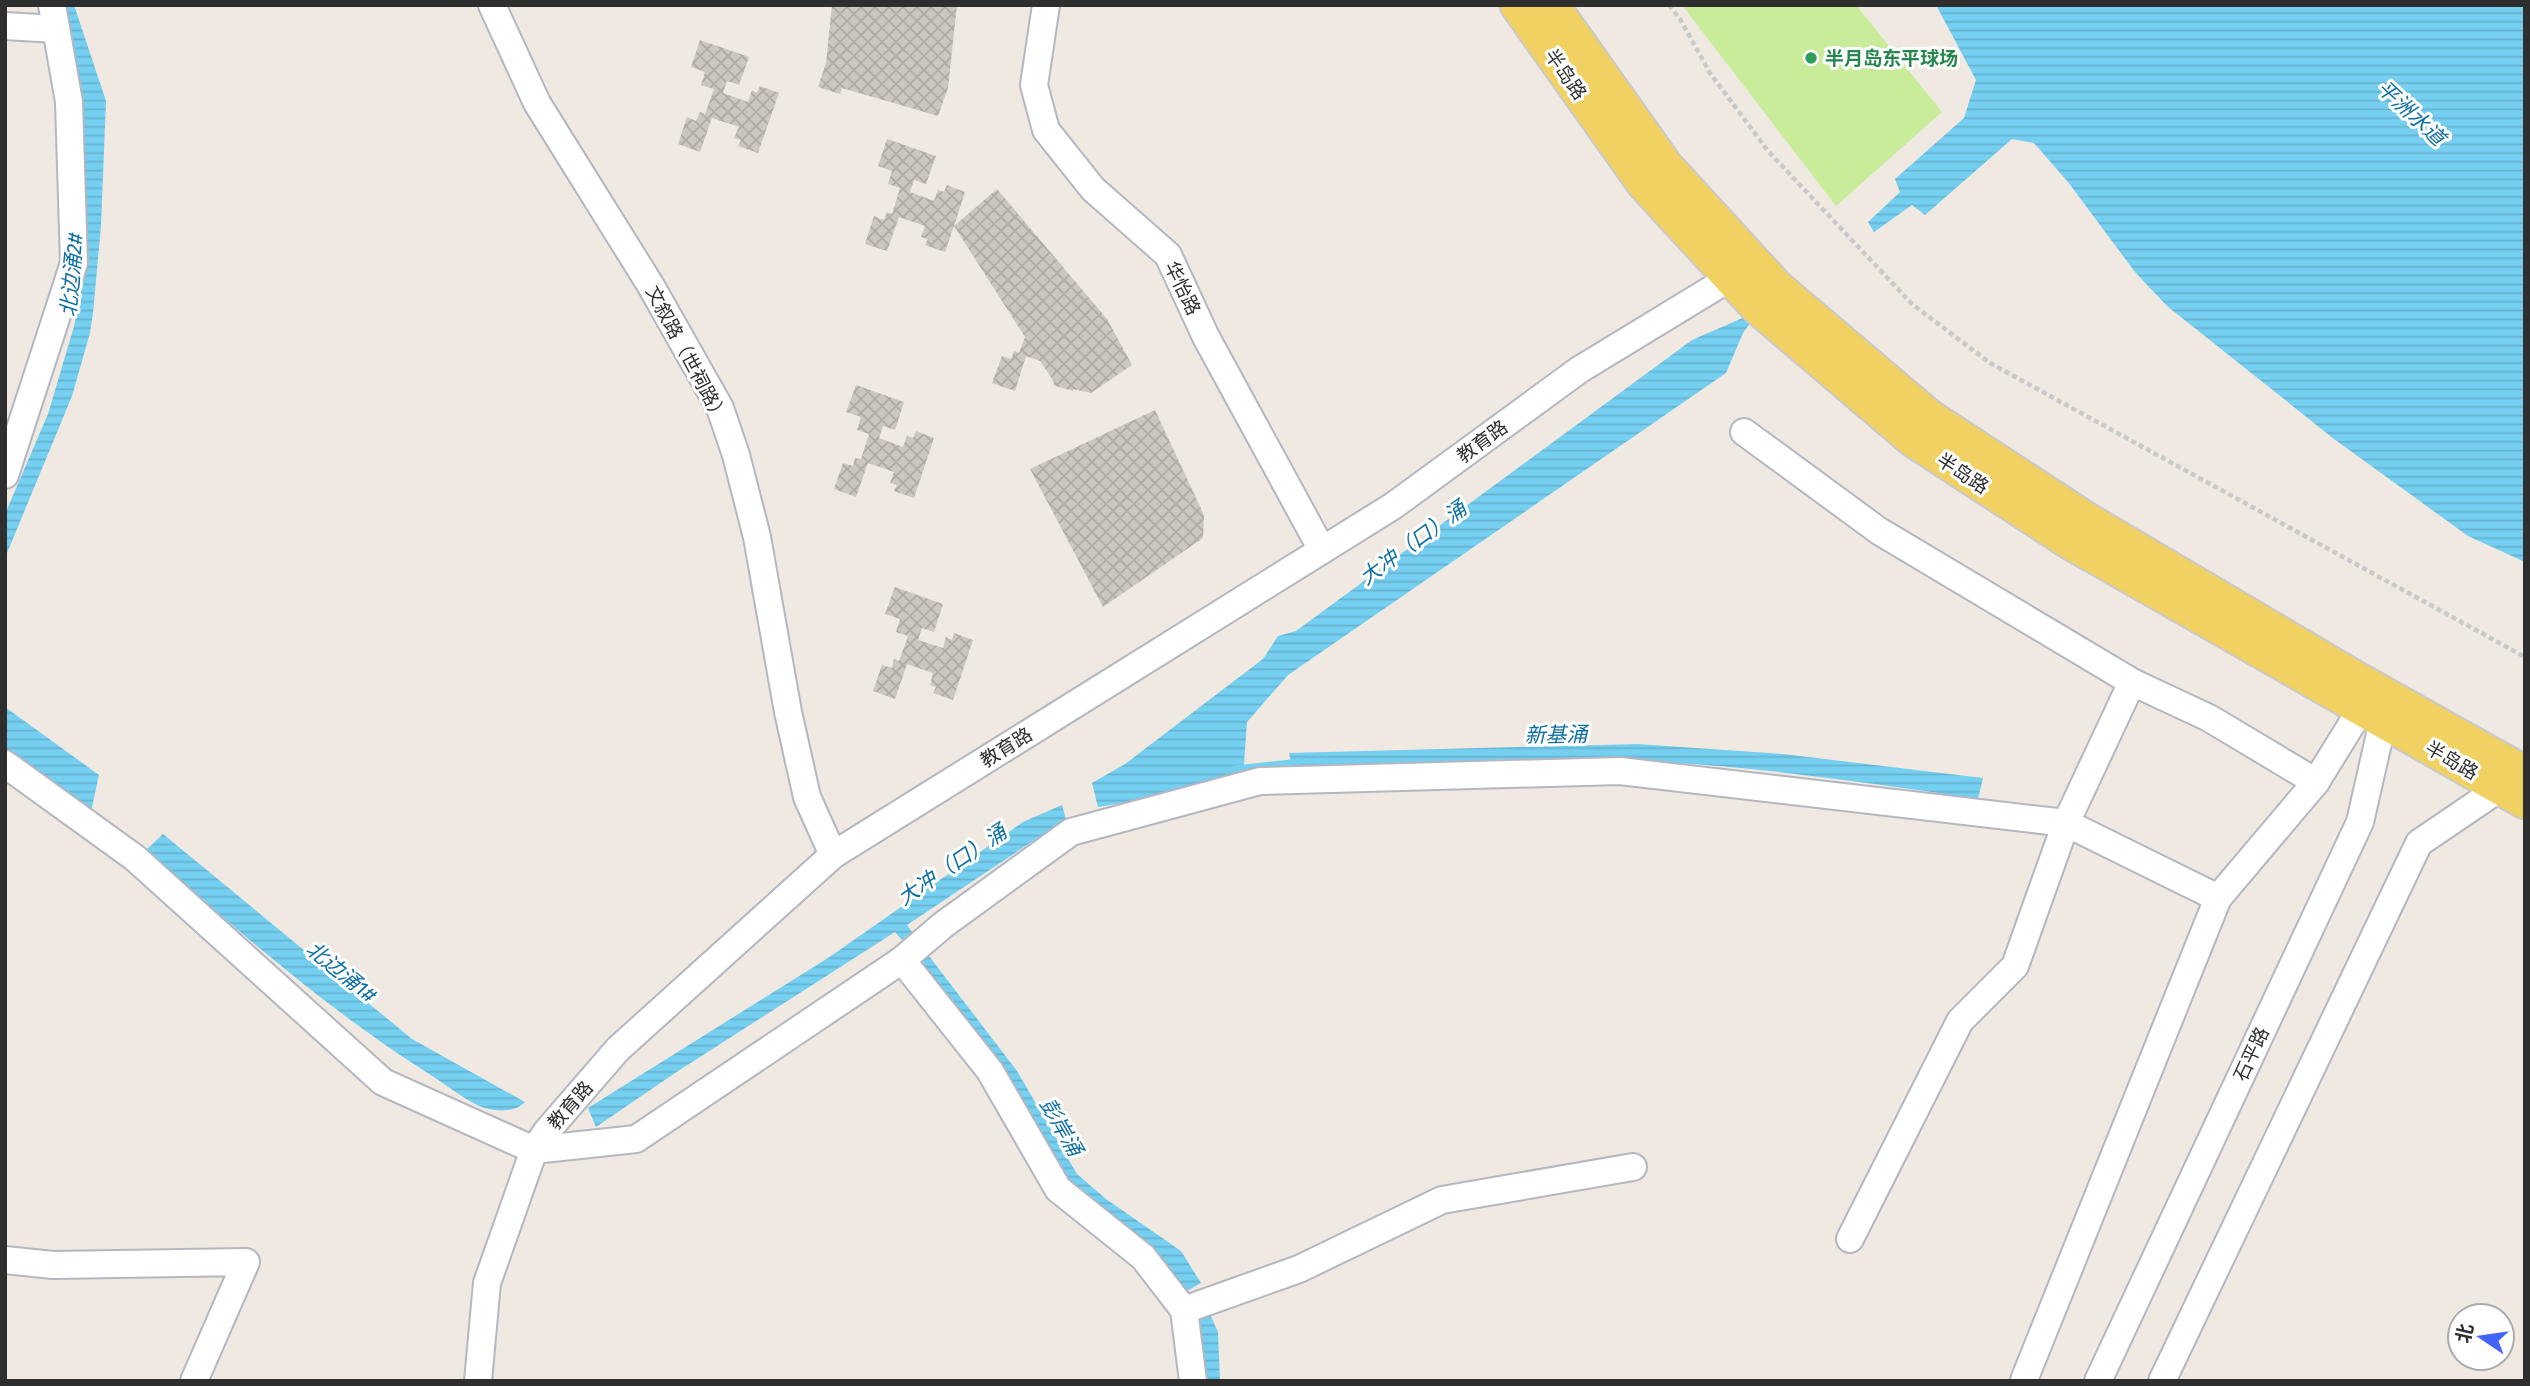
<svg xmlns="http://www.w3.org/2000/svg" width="2530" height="1386" font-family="'Fira Sans','Noto Sans SC',sans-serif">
<defs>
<pattern id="water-rules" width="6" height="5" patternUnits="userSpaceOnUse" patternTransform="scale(1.75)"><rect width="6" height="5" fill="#75cff0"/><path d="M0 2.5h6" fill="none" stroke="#66b2ce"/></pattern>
<pattern id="building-cross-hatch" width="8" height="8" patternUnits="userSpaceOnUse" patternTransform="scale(1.75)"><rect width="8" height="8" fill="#cbc7bf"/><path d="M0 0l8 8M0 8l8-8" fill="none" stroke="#afaba4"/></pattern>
</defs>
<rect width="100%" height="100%" fill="#efe9e1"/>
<!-- pitch -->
<polygon fill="#c9ec9a" points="1682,5 1856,5 1942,112 1836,206"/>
<!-- water -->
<g fill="url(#water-rules)">
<polygon points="61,5 74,5 106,101 101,226 93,313 90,333 72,396 5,558 5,514 48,414 75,323 86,232"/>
<polygon points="1936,5 2525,5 2525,562 2468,536 2334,439 2167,306 2135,272 2068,182 2034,143 2012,139 1925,215 1912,205 1874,232 1868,222 1900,192 1895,179 1964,118 1976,80"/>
<polygon points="1747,316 1751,322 1743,333 1726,373 1288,675 1247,722 1243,778 1228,786 1098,807 1092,783 1125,764 1263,659 1278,636 1296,631 1692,340"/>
<polygon points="5,707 99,775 91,812 5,750"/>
<path d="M1637,744L1783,754L1983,778L1978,799C1847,779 1716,761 1583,759C1487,757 1389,766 1293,772L1289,753Z"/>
<polygon points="1062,805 1066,819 907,925 912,932 902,940 895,932 675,1073 596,1127 588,1108 828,958 1023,822"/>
<path d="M163,834L412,1039L525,1102C516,1112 498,1112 485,1108C470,1104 441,1081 426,1072C325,1008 236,928 145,851Z"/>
<polygon points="929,956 1017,1071 1077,1174 1106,1199 1181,1251 1201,1283 1185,1292 1166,1263 1149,1244 1103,1215 1070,1190 920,962"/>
<polygon points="1209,1312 1218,1332 1220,1381 1205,1381 1201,1341 1195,1315"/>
</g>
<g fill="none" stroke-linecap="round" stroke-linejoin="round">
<!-- stream -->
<polyline stroke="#75cff0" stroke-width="7" points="1235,769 1300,762"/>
</g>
<!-- building -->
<g fill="url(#building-cross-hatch)">
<polygon points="832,5 957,5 948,88 938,116 842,88 840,94 818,87 826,63"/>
<polygon points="700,40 749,57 739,85 727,81 723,93 748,102 752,90 757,93 760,86 779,93 758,153 738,146 741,140 734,138 739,127 712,118 700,152 678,144 687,117 696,121 700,112 705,114 714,89 701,85 705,72 691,67"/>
<polygon points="887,139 936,156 926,184 914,180 910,192 934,201 938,190 944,192 947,185 965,192 954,226 997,189 1107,319 1132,365 1091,393 1073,389 1073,391 1053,385 1054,382 1040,361 1026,356 1015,391 992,383 1002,356 1011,359 1014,351 1019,353 1025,337 954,226 945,252 925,245 928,239 921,237 925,226 899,217 887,251 865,244 874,216 884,220 887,212 892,214 900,188 888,184 892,171 878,166"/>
<polygon points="856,385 904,402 895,430 883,426 879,438 903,447 907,436 913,438 916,431 934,438 914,498 894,491 897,485 890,483 894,472 868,463 856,497 834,489 843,463 853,466 855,458 861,459 869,434 857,430 861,417 846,412"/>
<polygon points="1155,410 1204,515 1203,538 1103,607 1030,469"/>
<polygon points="895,587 943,604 934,632 922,628 918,640 943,648 946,637 952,640 954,633 973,640 953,700 933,693 936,687 930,685 933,673 907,664 895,699 873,691 882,665 892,668 894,659 899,661 908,636 896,632 900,619 885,614"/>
</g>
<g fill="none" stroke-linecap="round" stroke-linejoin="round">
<defs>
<g id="minor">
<polyline points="492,5 537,103 651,286 720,408 736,455 757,537 788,712 807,797 833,855"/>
<polyline points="1046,5 1034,85 1046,130 1093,189 1168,255 1206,337 1322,550"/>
<polyline points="5,26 56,29"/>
<polyline points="1744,432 1879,531 2132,682 2209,718 2316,782"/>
<polyline points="5,475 74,263 69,102 52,5"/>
<polyline points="5,764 135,858 383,1082 534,1150 636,1139 902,960 943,925 1071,832 1260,781 1620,771 2066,823 2218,898"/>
<polyline points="902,960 990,1071 1058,1189 1143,1257 1184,1310 1193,1381"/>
<polyline points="1850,1239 1960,1021 2015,966 2066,823 2132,682"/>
<polyline points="5,1260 53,1265 246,1262 194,1381"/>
<polyline points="1184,1310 1299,1269 1442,1200 1633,1167"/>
<polyline points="2024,1380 2218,898 2316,782 2361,709"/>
<polyline points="478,1381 487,1283 534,1150 547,1131 618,1049 833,855 1393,506 1579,370 1730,278"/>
<polyline points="2098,1381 2360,822 2383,721"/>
<polyline points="2162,1381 2419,843 2500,788"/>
</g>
<g id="major">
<polyline points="1517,5 1644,184 1757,307 1913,440 2071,543 2525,802"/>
<polyline points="1552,5 1666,166 1777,287 1930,417 2086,519 2357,679 2525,773"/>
</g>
</defs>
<!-- minor casing -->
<use href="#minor" stroke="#b4b7c1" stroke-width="30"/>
<!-- major casing -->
<use href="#major" stroke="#c9c9c9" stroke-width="37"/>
<!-- path -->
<polyline stroke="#c9c9c9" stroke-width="4.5" stroke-dasharray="5 3.5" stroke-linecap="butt" points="1669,5 1680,19 1710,73 1768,151 1912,304 1990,363 2525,657"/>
<!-- minor -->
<use href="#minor" stroke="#fff" stroke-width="26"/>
<!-- major -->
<use href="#major" stroke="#f2d163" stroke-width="33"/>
</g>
<!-- markers -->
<circle fill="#2e9e5b" stroke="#fff" stroke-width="2.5" cx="1811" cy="58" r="7"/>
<g text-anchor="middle" stroke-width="6" stroke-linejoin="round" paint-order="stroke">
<!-- leisure labels -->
<g font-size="19" font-weight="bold" fill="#27864d" stroke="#fff" text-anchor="start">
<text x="1825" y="65">半月岛东平球场</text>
</g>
<!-- street labels -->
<g font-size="19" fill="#2e2e2e" stroke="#fff">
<text transform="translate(1566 74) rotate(55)" y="7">半岛路</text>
<text transform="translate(1183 288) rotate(64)" y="7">华怡路</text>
<text transform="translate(687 354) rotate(62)" y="7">文叙路（世祠路）</text>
<text transform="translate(1482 441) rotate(-36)" y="7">教育路</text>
<text transform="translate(1963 473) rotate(33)" y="7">半岛路</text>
<text transform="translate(1006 747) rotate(-32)" y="7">教育路</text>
<text transform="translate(2452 760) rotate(30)" y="7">半岛路</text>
<text transform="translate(2251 1054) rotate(-65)" y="7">石平路</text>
<text transform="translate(570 1105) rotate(-49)" y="7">教育路</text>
</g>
<!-- water labels -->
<g font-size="21" font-style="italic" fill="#0d6fa3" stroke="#fff">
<text transform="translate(2411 113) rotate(43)" y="7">平洲水道</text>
<text transform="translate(72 275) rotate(-85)" y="7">北边涌2#</text>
<text transform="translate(1413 543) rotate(-36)" y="7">大冲（口）涌</text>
<text transform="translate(1556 735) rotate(-1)" y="7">新基涌</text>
<text transform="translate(952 865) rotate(-34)" y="7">大冲（口）涌</text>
<text transform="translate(341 972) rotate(39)" y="7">北边涌1#</text>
<text transform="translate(1061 1127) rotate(60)" y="7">彭岸涌</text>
</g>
</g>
<!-- border -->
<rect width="2530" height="1386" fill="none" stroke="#2e2e2e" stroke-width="14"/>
<!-- north arrow -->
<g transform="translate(2481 1337) rotate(283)"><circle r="33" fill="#ffffff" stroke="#ababab" stroke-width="2"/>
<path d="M0-5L12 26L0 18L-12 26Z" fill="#4264fb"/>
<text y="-10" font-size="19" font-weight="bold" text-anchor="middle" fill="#2e2e2e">北</text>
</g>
</svg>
